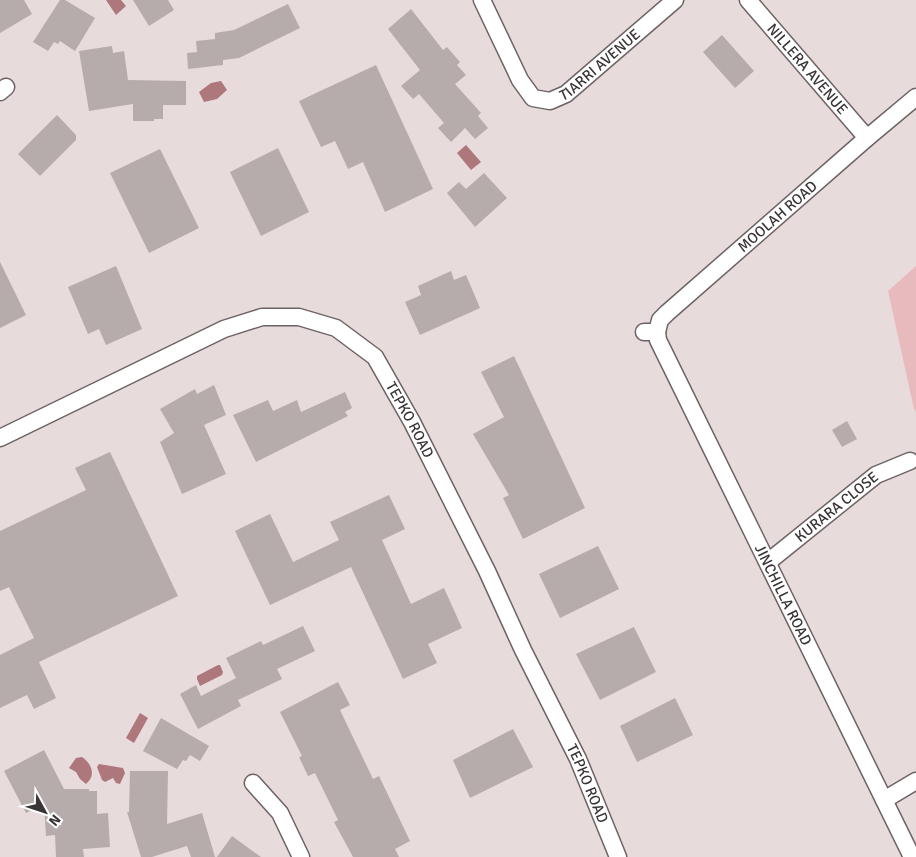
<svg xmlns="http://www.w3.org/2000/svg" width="916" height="857" font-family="Signika,sans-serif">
<rect width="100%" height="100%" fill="#e7dbdc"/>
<!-- green -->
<polygon fill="#e9babd" points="916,266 916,412 914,409 888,291"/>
<!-- water -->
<g fill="#ad777c">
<polygon points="106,0 121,0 126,6 116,15"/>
<polygon points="221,81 227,90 217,99 204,102 199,92 211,83"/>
<polygon points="466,145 481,162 471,170 457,153"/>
<polygon points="218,665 220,665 223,672 222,675 200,686 197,679 197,676"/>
<polygon points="140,713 148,718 134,743 126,738"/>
<path d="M82,757C91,763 97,775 86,784L80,779L76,772L69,768L76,758Z"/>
<polygon points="99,764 123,768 125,773 120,784 116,783 113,778 105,782 102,780 97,767"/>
</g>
<!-- building -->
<g fill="#b7acac">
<polygon points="0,0 24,0 32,14 0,33"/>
<polygon points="60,0 65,0 95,18 75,51 60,41 58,44 54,42 48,51 33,42"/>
<polygon points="133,0 168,0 174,10 149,26"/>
<polygon points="288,4 300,28 239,58 223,60 223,65 188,69 187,53 197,52 196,41 215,39 215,33 234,30"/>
<polygon points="411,9 443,50 447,47 460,62 457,65 466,75 455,84 481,113 478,116 488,128 475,139 465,128 451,142 438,128 444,123 419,94 413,99 401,86 420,70 388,29"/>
<polygon points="722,35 754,71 735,88 703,52"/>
<polygon points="112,46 113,53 124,51 128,80 186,81 186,105 163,105 163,119 154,119 154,121 133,121 133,104 89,111 79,51"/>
<polygon points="376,65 433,189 385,212 363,162 348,169 335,141 321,147 299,101"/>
<polygon points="57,115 76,135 76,140 40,176 18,154"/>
<polygon points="278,148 309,212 261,236 230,172"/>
<polygon points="160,149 199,228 149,253 110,173"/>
<polygon points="484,173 507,198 475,227 447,193 459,182 466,189"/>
<polygon points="0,262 26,315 0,328"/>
<polygon points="116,266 142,329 106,345 99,329 88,334 68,287"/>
<polygon points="451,271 454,280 466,275 480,308 420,335 405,302 421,295 418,286"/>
<polygon points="514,356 585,508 523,539 503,498 509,495 473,434 504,417 481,372"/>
<polygon points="214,385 226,415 204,425 226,474 182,494 160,442 174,433 160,409 195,389 197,394"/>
<polygon points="345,392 352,408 345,412 348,416 256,462 233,415 268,400 273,411 297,400 301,412"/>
<polygon points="847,421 857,439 842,447 832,430"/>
<polygon points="110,452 178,596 39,662 56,698 34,709 27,695 0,708 0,655 34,638 9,587 0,591 0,531 86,490 75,468"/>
<polygon points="389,495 405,529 382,540 411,604 444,588 462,628 428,644 437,663 403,679 351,567 270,605 235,531 270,514 293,562 339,540 330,522"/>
<polygon points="598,546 619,589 560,618 539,574"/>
<polygon points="303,626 315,651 277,669 282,679 238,700 241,706 198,729 180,694 196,685 201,696 236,678 226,658 261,641 263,645"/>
<polygon points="634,627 656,672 600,700 576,654"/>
<polygon points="338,682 350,705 340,710 373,779 379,776 410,841 395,849 399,857 353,857 334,822 338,820 315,773 308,776 299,757 302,756 280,712"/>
<polygon points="675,698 693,735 637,762 620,726"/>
<polygon points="161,718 209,746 200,761 190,755 186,761 183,760 177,769 143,751"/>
<polygon points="513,729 533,767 470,798 453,760"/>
<polygon points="44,750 64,789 89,789 89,791 97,791 97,814 108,813 110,847 83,849 84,857 56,857 55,835 46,836 44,804 26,813 4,771"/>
<polygon points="130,771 168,771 167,824 202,813 215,857 191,857 187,846 152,857 141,857 127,812 129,812"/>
<polygon points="232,836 261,857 217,857"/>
</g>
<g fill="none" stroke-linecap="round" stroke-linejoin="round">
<defs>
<g id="street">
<path id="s1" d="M482,0L520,80L533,98L550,101L566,94L675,0"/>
<path id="s2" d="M748,0L867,138"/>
<polyline points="0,92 6,87"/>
<path id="s3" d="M644,332H657L660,320L667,313L867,138L916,97"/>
<path id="s4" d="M657,332L658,340L912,857"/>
<path id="s5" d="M0,438L224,329L262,317H299L336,328L375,357L412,422L487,571L523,650L578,759L618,857"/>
<path id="s6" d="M768,562L876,475L910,461"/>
<polyline points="253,783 280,813 301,857"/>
<polyline points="884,800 916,781"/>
</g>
</defs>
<!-- street casing -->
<use href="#street" stroke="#6d6364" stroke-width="19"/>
<!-- street -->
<use href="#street" stroke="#fff" stroke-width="16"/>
</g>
<g text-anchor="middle" stroke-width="5" stroke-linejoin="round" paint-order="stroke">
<!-- street labels -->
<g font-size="15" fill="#393435" stroke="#fff">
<text dy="5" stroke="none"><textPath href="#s1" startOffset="190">TIARRI AVENUE</textPath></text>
<text dy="5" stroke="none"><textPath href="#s2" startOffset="91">NILLERA AVENUE</textPath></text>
<text dy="5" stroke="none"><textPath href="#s3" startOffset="182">MOOLAH ROAD</textPath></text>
<text dy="5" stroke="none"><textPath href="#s5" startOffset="485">TEPKO ROAD</textPath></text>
<text dy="5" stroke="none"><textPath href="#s6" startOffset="88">KURARA CLOSE</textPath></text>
<text dy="5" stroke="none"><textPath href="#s4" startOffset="292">JINCHILLA ROAD</textPath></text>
<text dy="5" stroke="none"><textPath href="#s5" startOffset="890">TEPKO ROAD</textPath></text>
</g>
</g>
<!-- north arrow -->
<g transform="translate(45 812) rotate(130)" stroke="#ffffff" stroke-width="4" paint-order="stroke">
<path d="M0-4L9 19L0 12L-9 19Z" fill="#393435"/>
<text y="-8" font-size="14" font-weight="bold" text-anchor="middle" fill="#393435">N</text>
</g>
</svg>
